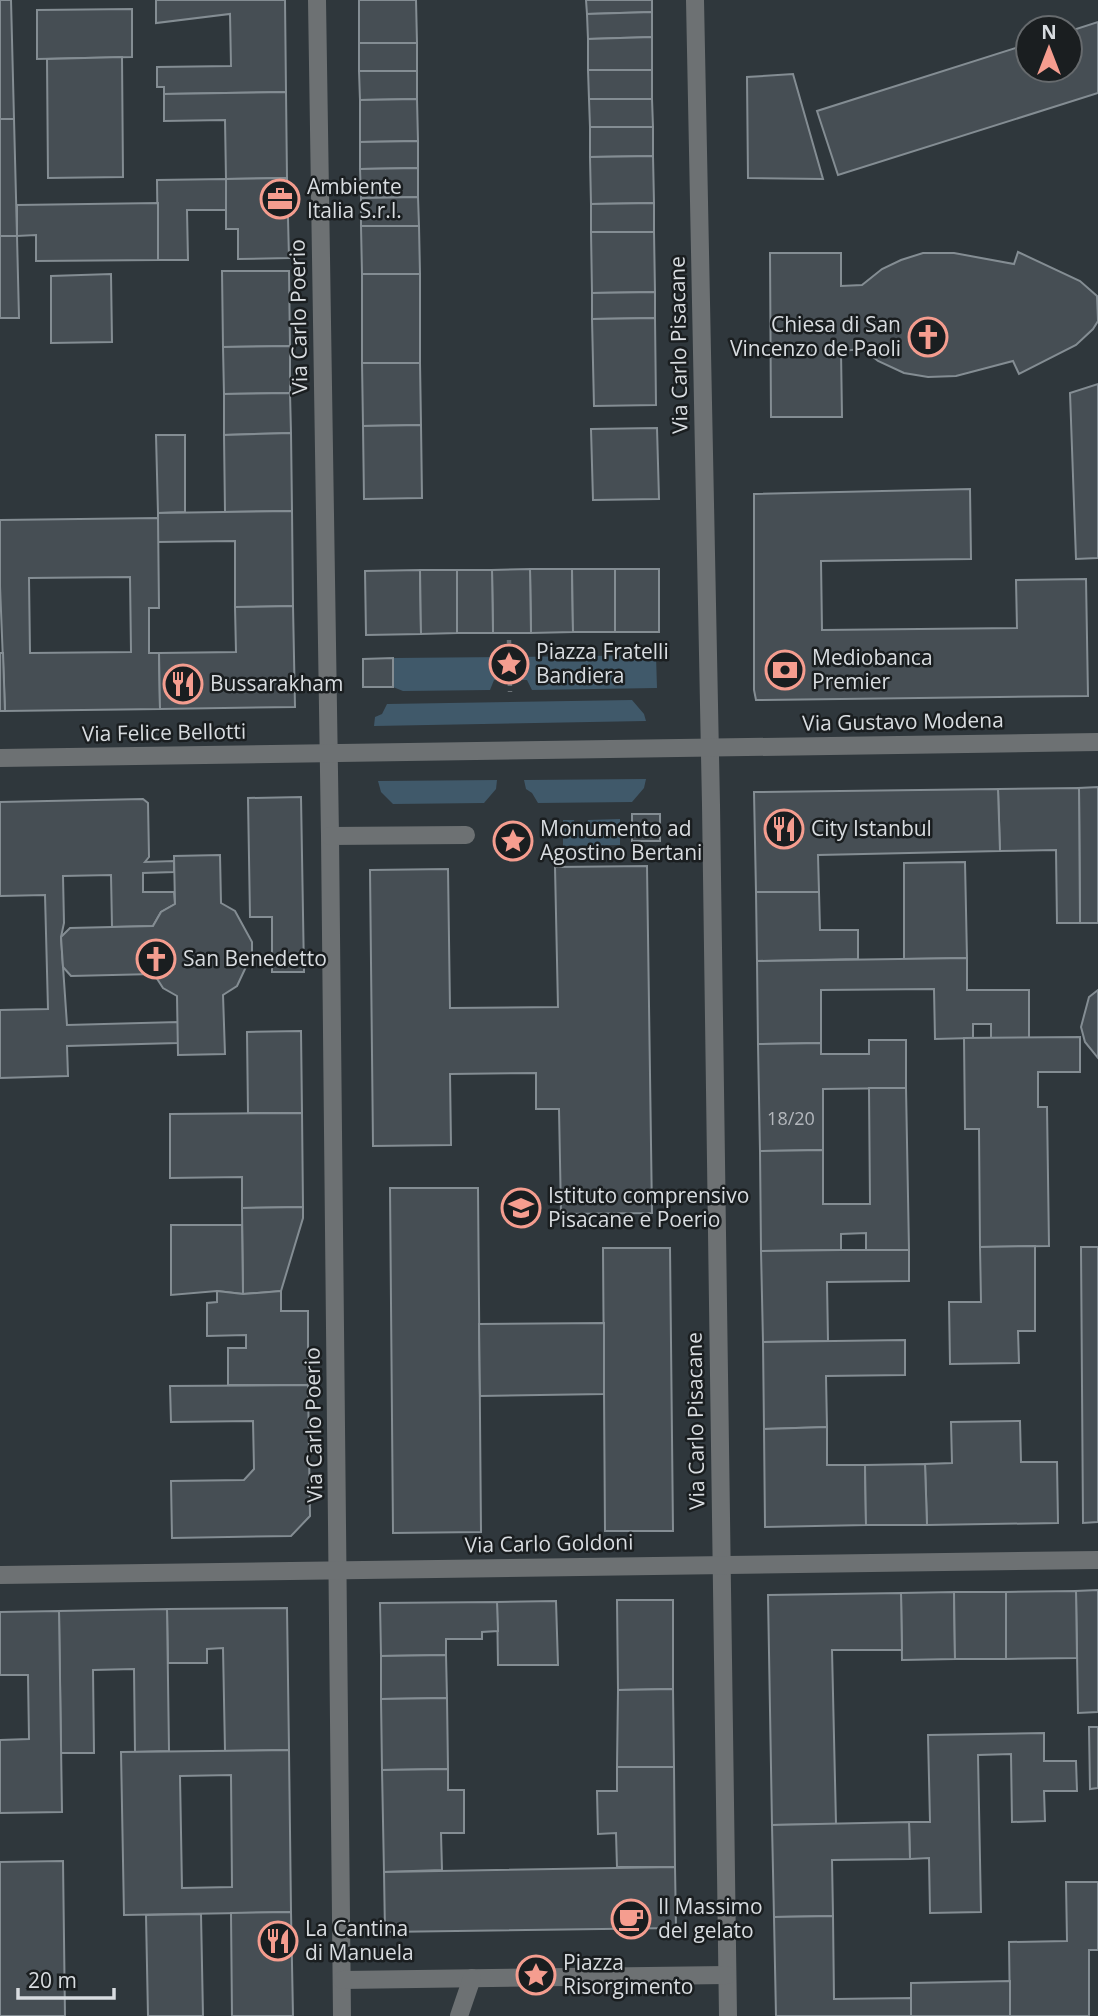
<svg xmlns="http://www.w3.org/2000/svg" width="1098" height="2016" font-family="'Open Sans',sans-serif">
<rect width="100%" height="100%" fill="#2f373c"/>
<!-- green -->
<g fill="#40596a">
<polygon points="656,655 657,688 532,690 527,680 517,680 516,657"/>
<polygon points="504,657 504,680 494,680 490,690 403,691 393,687 393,658"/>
<polygon points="632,700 644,714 646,721 374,726 375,717 382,714 387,704"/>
<polygon points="646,779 644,788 632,802 538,803 532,793 526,789 524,780"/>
<polygon points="497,780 496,789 484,803 393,804 381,792 378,781"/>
<polygon points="620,819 620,845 563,846 563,820 574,820 575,824 587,823 588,820"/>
</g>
<!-- building -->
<g fill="#464e54" stroke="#848d93" stroke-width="2" fill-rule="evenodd">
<polygon points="0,0 11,0 14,119 0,119"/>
<polygon points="156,0 285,0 286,92 164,94 164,87 157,87 157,67 231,66 230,14 156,23"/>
<polygon points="359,0 416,0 417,43 359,43"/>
<polygon points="586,0 652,0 652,12 587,14"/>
<polygon points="132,9 132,57 37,59 37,10"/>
<polygon points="652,12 652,37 588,39 587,14"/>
<polygon points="1098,22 1098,93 838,175 817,111 1028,44 1028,70 1070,70 1070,31"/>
<polygon points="652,37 652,70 588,70 588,39"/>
<rect x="359" y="43" width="58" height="28"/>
<polygon points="122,57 123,177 48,178 47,59"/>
<polygon points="588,70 652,70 652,99 589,99"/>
<polygon points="359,71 417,71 417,99 360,100"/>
<polygon points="793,74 823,179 748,178 747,77"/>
<polygon points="286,92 287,178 226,179 225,120 164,121 164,94"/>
<polygon points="417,99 418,141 360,142 360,100"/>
<polygon points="589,99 652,99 653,127 590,127"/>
<polygon points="0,119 14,119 17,236 0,236"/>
<polygon points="590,127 653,127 653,156 590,157"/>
<polygon points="418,141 418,168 360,169 360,142"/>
<polygon points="653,156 654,203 591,204 590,157"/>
<polygon points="418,168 418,197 361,198 360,169"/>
<polygon points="287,178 289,258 238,259 238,229 226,229 226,179"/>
<polygon points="226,179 226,210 187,210 188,260 158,260 157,180"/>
<polygon points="418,197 419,226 361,226 361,198"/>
<polygon points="158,203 158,260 36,261 36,235 17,236 17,205"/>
<polygon points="654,203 654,232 591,232 591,204"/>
<polygon points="361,226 419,226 420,274 362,274"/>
<polygon points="591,232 654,232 655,292 592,293"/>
<polygon points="0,236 17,236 19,318 0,318"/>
<polygon points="1018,252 1080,281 1097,296 1098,321 1093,329 1076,345 1019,374 1013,361 956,376 928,377 904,373 878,361 863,349 841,351 842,417 771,417 770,253 841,253 841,286 862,285 882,269 901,260 923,253 954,253 1014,264"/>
<polygon points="222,271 289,271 290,346 223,347"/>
<polygon points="111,274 112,342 51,343 51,276"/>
<rect x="362" y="274" width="58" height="89"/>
<polygon points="655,292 655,318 592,319 592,293"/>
<polygon points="655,318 656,405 594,406 592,319"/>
<polygon points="290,346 290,393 224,394 223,347"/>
<polygon points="362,363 420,363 421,425 363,426"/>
<polygon points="1098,384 1098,558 1076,559 1070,393"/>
<polygon points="290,393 291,433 224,435 224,394"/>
<polygon points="421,425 422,498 364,499 363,426"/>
<polygon points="657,428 659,499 593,500 591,429"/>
<polygon points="291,433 292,511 225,512 224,435"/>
<polygon points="156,435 185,435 185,512 158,513"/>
<polygon points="970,489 971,559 821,561 822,630 1017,628 1016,580 1086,579 1088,696 756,700 754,690 754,494"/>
<polygon points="292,511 293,606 235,607 235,541 158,542 158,513"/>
<path d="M158,518L159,608H149V653H159L160,709L5,711L0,586V520ZM130,577L131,652L30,653L29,578Z"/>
<polygon points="530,569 572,569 573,632 531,633"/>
<polygon points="530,569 531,633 493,633 492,570"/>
<polygon points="572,569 615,569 615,632 573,632"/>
<rect x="615" y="569" width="44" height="63"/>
<polygon points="420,570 421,634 366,635 365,571"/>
<polygon points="420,570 457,570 457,633 421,634"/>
<polygon points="457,570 492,570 493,633 457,633"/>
<polygon points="293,606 295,707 160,709 159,653 236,652 235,607"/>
<polygon points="0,653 3,653 5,711 0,711"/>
<polygon points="393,658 393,687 363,687 363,659"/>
<polygon points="1098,787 1098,923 1080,923 1079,788"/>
<polygon points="1079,788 1080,923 1057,923 1056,850 1000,851 998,789"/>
<polygon points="998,789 1000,851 818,855 819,892 756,892 754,792"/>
<polygon points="301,797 304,972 272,972 272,917 250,917 248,798"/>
<polygon points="143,799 148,803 149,857 145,862 174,861 174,872 143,873 143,892 174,892 175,904 161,912 153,926 112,927 111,875 63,876 64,923 61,937 67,1025 178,1022 178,1043 67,1046 68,1076 0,1078 0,1010 48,1009 45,895 0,896 0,802"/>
<rect x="632" y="814" width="28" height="27"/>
<polygon points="220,855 221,903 235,911 252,942 252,954 237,986 223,995 225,1054 178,1055 177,996 163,988 154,974 71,976 63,967 61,937 70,928 153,926 161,912 175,904 174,856"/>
<polygon points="965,862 967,958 904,959 904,863"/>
<polygon points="647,866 652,1213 561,1214 559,1109 536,1109 536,1073 450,1074 451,1145 373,1146 370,870 448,869 450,1008 558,1007 555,867"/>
<polygon points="756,892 819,892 820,930 858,930 858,959 757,961"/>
<polygon points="967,958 967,990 1029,990 1029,1038 991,1038 991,1024 973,1024 973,1038 935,1039 934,989 821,990 821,1043 758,1044 757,961"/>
<polygon points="1098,990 1098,1058 1085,1042 1081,1027 1089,997"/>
<polygon points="301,1031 302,1113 248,1113 247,1032"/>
<polygon points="1080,1037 1080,1072 1038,1072 1038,1107 1047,1107 1049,1246 980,1247 979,1129 965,1129 964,1038"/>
<polygon points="869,1040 906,1040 906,1088 823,1089 823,1150 760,1151 758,1044 821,1043 821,1054 869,1054"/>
<polygon points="869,1088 906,1088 909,1250 866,1250 866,1233 841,1234 841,1250 761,1251 760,1151 823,1150 823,1204 870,1204"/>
<polygon points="302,1113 303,1207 242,1208 242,1177 170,1178 170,1114"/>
<polygon points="390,1188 478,1188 481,1532 393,1533"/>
<polygon points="303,1207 303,1218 281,1291 243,1294 242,1208"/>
<polygon points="171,1225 242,1225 243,1294 217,1291 171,1295"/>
<polygon points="1035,1246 1035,1331 1018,1331 1019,1363 950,1364 949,1302 981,1302 980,1247"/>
<polygon points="1081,1247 1098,1247 1098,1522 1083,1523"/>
<polygon points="603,1248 670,1248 673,1531 605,1531"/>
<polygon points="841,1250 909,1250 909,1281 827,1282 828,1341 763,1342 761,1251"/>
<polygon points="217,1291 243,1294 281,1291 281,1311 308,1311 308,1385 228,1385 228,1348 246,1348 246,1335 207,1336 207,1303 217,1302"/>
<polygon points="604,1323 604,1394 480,1396 479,1324"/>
<polygon points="905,1340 905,1375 826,1376 827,1427 764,1429 763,1342"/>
<polygon points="308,1385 310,1516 291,1536 172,1538 171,1481 244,1480 254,1469 253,1421 171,1422 170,1386"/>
<polygon points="1020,1421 1021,1462 1057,1462 1058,1523 927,1525 925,1464 952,1463 951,1422"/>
<polygon points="827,1427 827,1465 865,1465 866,1525 765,1527 764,1429"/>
<polygon points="925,1464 927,1525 866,1525 865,1465"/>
<polygon points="1098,1590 1098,1712 1078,1713 1076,1591"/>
<polygon points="1076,1591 1077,1658 1006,1659 1006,1592"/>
<polygon points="954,1592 955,1659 902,1660 901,1593"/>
<polygon points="954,1592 1006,1592 1006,1659 955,1659"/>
<polygon points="901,1593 902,1650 832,1650 836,1824 772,1825 768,1595"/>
<polygon points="617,1600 673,1600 673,1689 618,1690"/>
<polygon points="556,1601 558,1665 498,1665 497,1602"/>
<polygon points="497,1602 498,1631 482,1632 482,1639 446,1639 446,1655 381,1656 380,1603"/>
<polygon points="287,1608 289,1750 225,1751 223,1648 207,1649 207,1663 168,1663 167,1609"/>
<polygon points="167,1609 169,1751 135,1752 134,1669 93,1670 94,1753 61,1753 59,1611"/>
<polygon points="59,1611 62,1812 0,1813 0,1740 29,1739 28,1675 0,1675 0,1612"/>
<polygon points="446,1655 447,1698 381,1699 381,1656"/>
<polygon points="673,1689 674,1767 617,1767 618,1690"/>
<polygon points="447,1698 448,1769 382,1770 381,1699"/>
<polygon points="1089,1727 1098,1727 1098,1788 1090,1789"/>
<polygon points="1044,1733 1044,1761 1076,1761 1077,1791 1044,1791 1045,1821 1012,1822 1011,1754 978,1755 981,1912 930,1913 929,1858 910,1859 909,1822 930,1822 928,1735"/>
<path d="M289,1750L291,1912L124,1915L121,1752ZM231,1775L232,1887L182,1888L180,1776Z"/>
<polygon points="617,1767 674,1767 675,1867 617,1867 616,1833 598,1834 597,1791 617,1791"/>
<polygon points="448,1769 448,1790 464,1790 464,1833 441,1833 442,1870 384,1872 382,1770"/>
<polygon points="909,1822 910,1859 832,1860 833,1916 774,1917 772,1825"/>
<polygon points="63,1861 65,2016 0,2016 0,1862"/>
<polygon points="675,1867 676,1928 385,1932 384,1872"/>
<polygon points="1066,1882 1098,1882 1098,1950 1089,1950 1089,2016 1010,2016 1009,1942 1067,1941"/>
<polygon points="291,1912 293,2016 232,2016 231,1913"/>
<polygon points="201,1914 203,2016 148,2016 146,1915"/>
<polygon points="833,1916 834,1999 911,1998 911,2016 776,2016 774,1917"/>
<polygon points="1010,1981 1010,2016 911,2016 911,1983"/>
</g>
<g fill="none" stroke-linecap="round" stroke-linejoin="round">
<!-- path -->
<polyline stroke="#6c7277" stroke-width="4.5" stroke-dasharray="3.5 5" stroke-linecap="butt" points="509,640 510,692"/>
<!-- minor -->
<g stroke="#6d7173" stroke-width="18">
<polyline points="317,0 330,836 342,2016"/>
<polyline points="695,0 711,805 728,2016"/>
<polyline points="0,758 1098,742"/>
<polyline points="330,836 466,835"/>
<polyline points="0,1575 1098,1560"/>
<polyline points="342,1980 727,1975"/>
<polyline points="459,2016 472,1978"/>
</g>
</g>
<!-- icons -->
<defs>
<symbol id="office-ring" viewBox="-11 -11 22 22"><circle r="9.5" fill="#1a1e20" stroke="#f59d8f" stroke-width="1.5"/><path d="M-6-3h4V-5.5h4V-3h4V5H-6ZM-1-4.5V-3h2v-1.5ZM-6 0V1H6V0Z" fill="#f59d8f"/></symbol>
<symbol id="church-ring" viewBox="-11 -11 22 22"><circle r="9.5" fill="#1a1e20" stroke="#f59d8f" stroke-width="1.5"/><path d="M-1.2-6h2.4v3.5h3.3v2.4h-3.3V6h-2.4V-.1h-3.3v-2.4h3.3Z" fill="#f59d8f"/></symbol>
<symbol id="sight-ring" viewBox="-11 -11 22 22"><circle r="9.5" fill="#1a1e20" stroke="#f59d8f" stroke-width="1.5"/><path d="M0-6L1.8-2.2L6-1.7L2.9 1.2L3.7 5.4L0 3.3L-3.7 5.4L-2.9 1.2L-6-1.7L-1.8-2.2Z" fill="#f59d8f"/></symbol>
<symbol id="bank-ring" viewBox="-11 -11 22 22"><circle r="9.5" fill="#1a1e20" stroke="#f59d8f" stroke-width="1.5"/><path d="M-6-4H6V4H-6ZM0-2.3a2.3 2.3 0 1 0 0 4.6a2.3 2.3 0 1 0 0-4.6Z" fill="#f59d8f"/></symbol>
<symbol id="restaurant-ring" viewBox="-11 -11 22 22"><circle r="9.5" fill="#1a1e20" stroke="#f59d8f" stroke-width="1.5"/><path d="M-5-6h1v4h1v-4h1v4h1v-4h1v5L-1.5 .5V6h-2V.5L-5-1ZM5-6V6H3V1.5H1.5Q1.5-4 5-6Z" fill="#f59d8f"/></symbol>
<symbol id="school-ring" viewBox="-11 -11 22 22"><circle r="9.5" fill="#1a1e20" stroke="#f59d8f" stroke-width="1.5"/><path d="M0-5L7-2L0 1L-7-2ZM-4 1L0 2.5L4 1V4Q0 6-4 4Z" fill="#f59d8f"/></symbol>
<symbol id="cafe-ring" viewBox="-11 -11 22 22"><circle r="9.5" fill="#1a1e20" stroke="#f59d8f" stroke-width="1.5"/><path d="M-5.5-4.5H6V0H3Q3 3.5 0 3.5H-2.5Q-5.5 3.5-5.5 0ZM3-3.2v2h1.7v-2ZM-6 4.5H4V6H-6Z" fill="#f59d8f"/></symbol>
</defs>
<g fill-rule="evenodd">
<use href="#office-ring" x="258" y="177" width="44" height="44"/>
<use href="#church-ring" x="906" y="315" width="44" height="44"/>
<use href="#sight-ring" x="487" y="642" width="44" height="44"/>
<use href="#bank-ring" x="763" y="648" width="44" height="44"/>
<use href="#restaurant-ring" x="161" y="662" width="44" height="44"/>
<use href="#restaurant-ring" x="762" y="807" width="44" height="44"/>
<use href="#sight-ring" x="491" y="819" width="44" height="44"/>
<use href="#church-ring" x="134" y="937" width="44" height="44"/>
<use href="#school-ring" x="499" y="1186" width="44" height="44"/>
<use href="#cafe-ring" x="609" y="1897" width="44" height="44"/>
<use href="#restaurant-ring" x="256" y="1919" width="44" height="44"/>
<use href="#sight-ring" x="514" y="1953" width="44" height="44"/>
</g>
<g text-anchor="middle" stroke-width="5" stroke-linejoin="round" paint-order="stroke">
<!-- number labels -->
<g font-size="18" fill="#b4b8bd">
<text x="791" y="1125">18/20</text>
</g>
<!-- poi labels -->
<g font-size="21" fill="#d8dce0" stroke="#1a1e20" text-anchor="start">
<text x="307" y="194">Ambiente<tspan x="307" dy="24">Italia S.r.l.</tspan></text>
<text x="901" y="332" text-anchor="end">Chiesa di San<tspan x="901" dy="24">Vincenzo de Paoli</tspan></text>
<text x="536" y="659">Piazza Fratelli<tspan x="536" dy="24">Bandiera</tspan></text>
<text x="812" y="665">Mediobanca<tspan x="812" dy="24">Premier</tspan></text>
<text x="210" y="691">Bussarakham</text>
<text x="540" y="836">Monumento ad<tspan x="540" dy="24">Agostino Bertani</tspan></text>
<text x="811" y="836">City Istanbul</text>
<text x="183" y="966">San Benedetto</text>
<text x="548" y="1203">Istituto comprensivo<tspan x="548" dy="24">Pisacane e Poerio</tspan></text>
<text x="658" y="1914">Il Massimo<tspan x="658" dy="24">del gelato</tspan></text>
<text x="305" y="1936">La Cantina<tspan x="305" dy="24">di Manuela</tspan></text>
<text x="563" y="1970">Piazza<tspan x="563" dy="24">Risorgimento</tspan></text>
</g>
<!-- street labels -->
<g font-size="21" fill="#d8dce0" stroke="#1a1e20">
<text transform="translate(299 317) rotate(-91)" y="7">Via Carlo Poerio</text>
<text transform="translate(679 345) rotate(-91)" y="7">Via Carlo Pisacane</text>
<text transform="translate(903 722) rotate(-1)" y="7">Via Gustavo Modena</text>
<text transform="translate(164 733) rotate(-1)" y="7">Via Felice Bellotti</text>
<text transform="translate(696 1421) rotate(-91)" y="7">Via Carlo Pisacane</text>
<text transform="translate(314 1425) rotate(-91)" y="7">Via Carlo Poerio</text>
<text transform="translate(549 1544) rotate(-1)" y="7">Via Carlo Goldoni</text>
</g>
</g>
<!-- north arrow -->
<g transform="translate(1049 49)"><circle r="33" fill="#1a1e20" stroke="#666a6d" stroke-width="2"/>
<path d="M0-5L12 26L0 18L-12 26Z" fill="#f59d8f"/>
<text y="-10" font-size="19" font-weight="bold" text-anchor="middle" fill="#d8dce0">N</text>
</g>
<!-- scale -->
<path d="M18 1988v10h96v-10" fill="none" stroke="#d8dce0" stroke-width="3.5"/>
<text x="28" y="1988" font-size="21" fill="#d8dce0" stroke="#1a1e20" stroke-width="5" paint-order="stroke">20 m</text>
</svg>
